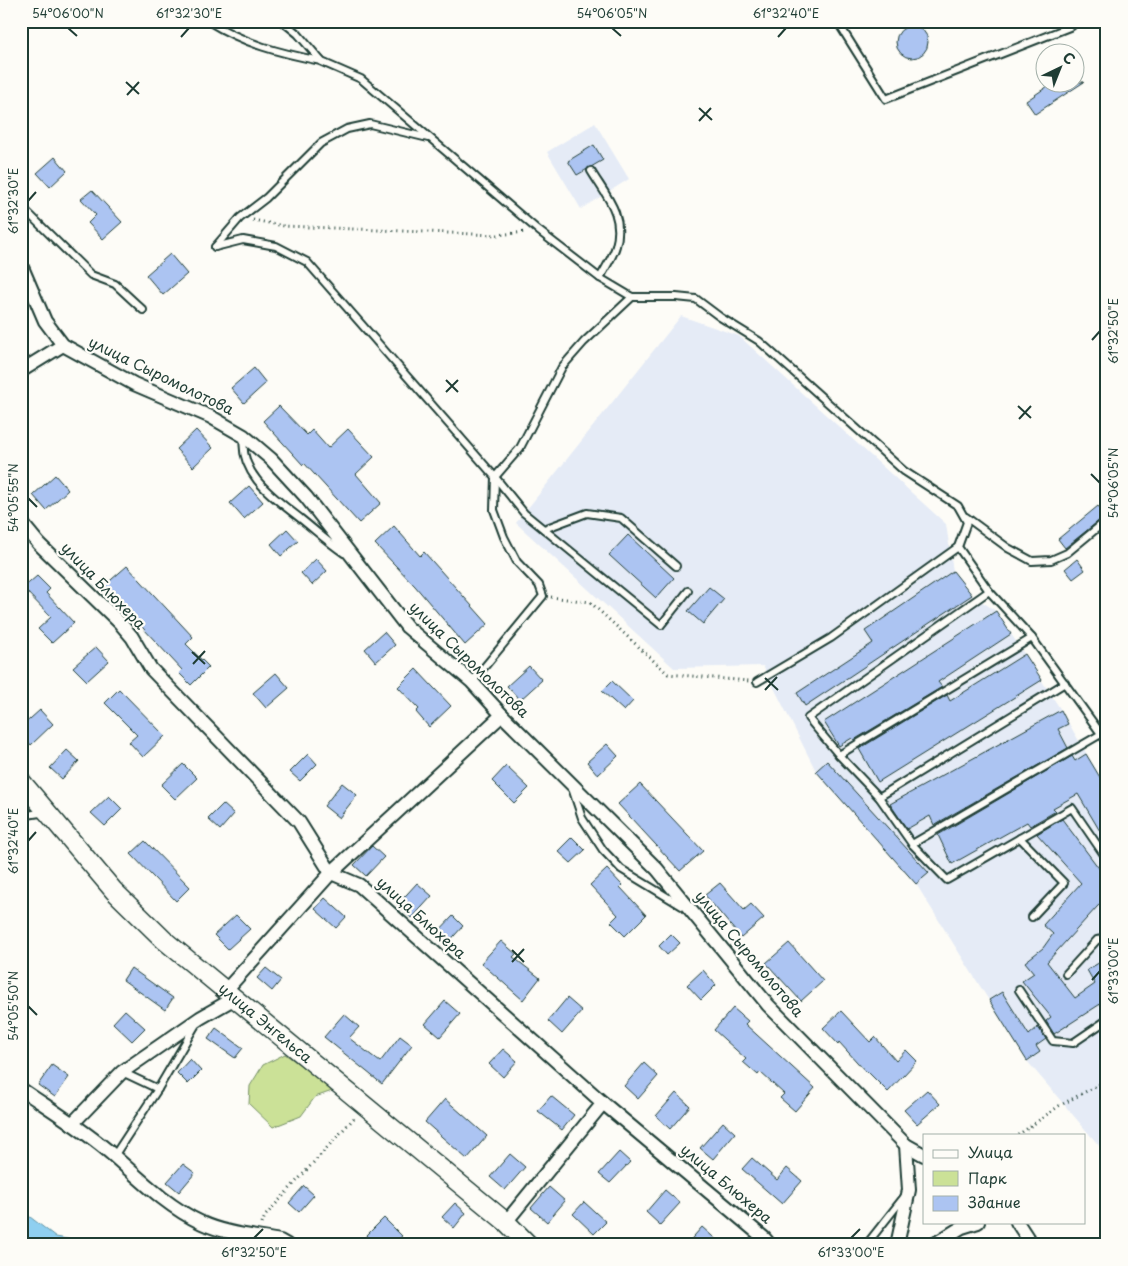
<svg xmlns="http://www.w3.org/2000/svg" width="1128" height="1266" font-family="'Playpen Sans',sans-serif">
<rect width="100%" height="100%" fill="#fdfcf7"/>
<filter id="ink" filterUnits="userSpaceOnUse"><feTurbulence type="fractalNoise" baseFrequency=".02" numOctaves="2"/><feDisplacementMap in="SourceGraphic" scale="10" xChannelSelector="R" yChannelSelector="G"/><feConvolveMatrix kernelMatrix="1 2 1 2 8 2 1 2 1" color-interpolation-filters="sRGB"/></filter>
<g filter="url(#ink)">
<!-- built -->
<g fill="#e5ebf6">
<polygon points="595,123 629,179 581,209 547,152"/>
<polygon points="681,316 739,336 946,524 953,571 972,595 996,611 1061,710 1107,789 1107,1155 1027,1061 916,884 816,771 763,666 674,668 516,523"/>
</g>
<!-- green -->
<polygon fill="#cbe197" stroke="#758f66" points="285,1054 335,1090 315,1097 301,1116 273,1127 249,1104 250,1086 263,1065"/>
<!-- water -->
<polygon fill="#8fcff0" stroke="#6295a5" points="21,1210 56,1237 100,1245 21,1245"/>
<!-- building -->
<g fill="#acc4f2" stroke="#1f3d34">
<circle cx="912" cy="42" r="16"/>
<polygon points="1054,82 1084,82 1035,114 1026,101"/>
<polygon points="594,145 603,160 577,175 568,161"/>
<polygon points="55,157 67,171 50,187 37,173"/>
<polygon points="92,190 122,222 103,239 88,223 96,215 81,199"/>
<polygon points="170,254 187,274 163,295 146,275"/>
<polygon points="254,368 266,383 244,403 231,388"/>
<polygon points="279,406 307,435 312,430 328,448 348,429 374,457 356,474 381,503 359,523 304,463 303,465 263,421"/>
<polygon points="196,430 213,448 193,467 176,449"/>
<polygon points="55,475 68,490 46,510 33,495"/>
<polygon points="249,486 263,502 244,519 230,503"/>
<polygon points="1098,506 1106,515 1065,548 1058,539"/>
<polygon points="394,526 420,556 424,552 488,624 465,645 415,586 375,544"/>
<polygon points="287,529 298,541 281,556 271,544"/>
<polygon points="628,535 674,578 656,598 609,555"/>
<polygon points="316,559 327,571 312,585 301,573"/>
<polygon points="1077,559 1085,570 1073,579 1065,569"/>
<polygon points="127,566 193,637 186,644 209,667 191,685 179,673 182,670 104,586"/>
<polygon points="953,571 972,595 805,706 797,693 873,643 865,631"/>
<polygon points="37,576 50,589 46,593 74,623 52,643 38,629 51,617 23,588"/>
<polygon points="709,587 724,599 703,624 688,611"/>
<polygon points="996,611 1011,634 938,682 942,687 854,740 852,738 839,746 824,722"/>
<polygon points="384,632 395,645 376,662 365,649"/>
<polygon points="96,647 109,661 87,681 73,667"/>
<polygon points="1025,654 1042,680 878,782 859,749 947,695 950,701"/>
<polygon points="529,666 542,680 520,700 507,686"/>
<polygon points="416,669 451,706 429,727 416,712 419,709 398,687"/>
<polygon points="276,673 289,688 266,708 253,693"/>
<polygon points="612,681 633,701 624,711 602,691"/>
<polygon points="119,689 165,736 143,757 129,742 137,735 105,703"/>
<polygon points="40,710 53,724 31,745 21,734 21,727"/>
<polygon points="1061,710 1068,724 1058,729 1068,748 934,825 930,816 907,829 890,804"/>
<polygon points="607,744 618,756 598,775 587,762"/>
<polygon points="67,750 79,761 62,779 50,768"/>
<polygon points="308,754 317,764 300,781 290,772"/>
<polygon points="1086,754 1107,789 1107,843 1078,794 1053,808 1056,811 1030,826 1027,822 952,864 938,835 1072,756 1075,761"/>
<polygon points="827,761 929,873 916,884 816,771"/>
<polygon points="183,764 197,778 175,799 161,785"/>
<polygon points="506,766 529,788 514,803 492,781"/>
<polygon points="342,783 357,795 339,818 324,806"/>
<polygon points="640,784 703,851 680,871 618,804"/>
<polygon points="109,796 122,809 105,826 91,813"/>
<polygon points="223,804 234,814 220,830 208,819"/>
<polygon points="1062,819 1107,879 1107,896 1047,962 1075,998 1095,984 1087,970 1107,958 1107,1005 1105,1001 1054,1034 1046,1021 1051,1017 1022,981 1034,973 1025,962 1043,948 1053,934 1043,925 1081,883 1037,834"/>
<polygon points="572,837 585,850 571,863 558,851"/>
<polygon points="145,841 190,887 176,901 131,854"/>
<polygon points="372,846 384,857 366,876 354,865"/>
<polygon points="607,869 622,885 620,887 646,915 625,936 611,922 618,915 590,885"/>
<polygon points="417,883 432,896 412,918 397,905"/>
<polygon points="720,883 744,910 751,904 764,918 741,938 705,895"/>
<polygon points="325,898 346,917 336,928 315,909"/>
<polygon points="236,915 250,929 228,949 214,935"/>
<polygon points="453,916 463,926 446,945 435,935"/>
<polygon points="671,934 680,943 667,955 659,946"/>
<polygon points="501,941 516,954 513,957 540,978 523,1000 481,963"/>
<polygon points="789,943 823,981 801,1001 766,963"/>
<polygon points="131,968 173,998 165,1010 123,980"/>
<polygon points="266,968 281,980 272,991 257,978"/>
<polygon points="703,970 716,985 701,1000 687,985"/>
<polygon points="1002,992 1029,1035 1038,1027 1046,1039 1036,1046 1040,1052 1027,1061 989,1000"/>
<polygon points="567,998 582,1011 562,1034 548,1021"/>
<polygon points="445,1001 460,1014 440,1037 425,1024"/>
<polygon points="733,1008 748,1021 745,1024 815,1088 795,1111 780,1098 784,1094 760,1072 758,1075 743,1062 746,1059 714,1030"/>
<polygon points="125,1010 145,1028 132,1041 113,1023"/>
<polygon points="841,1011 870,1042 875,1037 896,1061 906,1050 917,1061 888,1092 867,1071 866,1072 839,1042 838,1044 823,1028"/>
<polygon points="344,1014 359,1027 349,1038 380,1062 400,1036 412,1045 382,1084 324,1037"/>
<polygon points="216,1028 243,1048 235,1058 208,1039"/>
<polygon points="503,1049 517,1061 503,1077 489,1064"/>
<polygon points="190,1059 201,1071 188,1084 177,1073"/>
<polygon points="644,1063 658,1076 638,1099 624,1086"/>
<polygon points="52,1065 69,1077 55,1097 38,1085"/>
<polygon points="927,1090 940,1104 917,1124 904,1110"/>
<polygon points="676,1093 690,1106 670,1129 656,1116"/>
<polygon points="551,1096 574,1115 562,1130 538,1111"/>
<polygon points="445,1099 487,1136 467,1159 425,1122"/>
<polygon points="723,1122 735,1133 713,1159 700,1148"/>
<polygon points="619,1152 630,1162 610,1183 599,1174"/>
<polygon points="510,1154 525,1167 505,1190 490,1177"/>
<polygon points="752,1158 777,1180 787,1168 802,1181 782,1204 742,1169"/>
<polygon points="183,1164 195,1173 179,1192 167,1182"/>
<polygon points="304,1186 314,1195 299,1212 289,1203"/>
<polygon points="549,1187 565,1201 547,1222 531,1208"/>
<polygon points="665,1190 680,1203 660,1225 646,1212"/>
<polygon points="584,1202 606,1222 594,1234 573,1214"/>
<polygon points="455,1203 466,1213 454,1228 442,1217"/>
<polygon points="384,1218 402,1236 392,1245 357,1245"/>
<polygon points="702,1227 722,1245 686,1245"/>
</g>
<g fill="none" stroke-linecap="round" stroke-linejoin="round">
<defs>
<g id="lane">
<path d="M208,21C245,44 279,53 321,61"/>
<polyline points="282,21 298,34 322,62 361,79 539,231 600,278 632,297 676,297 696,299 720,317 759,341 904,471 958,506 967,522 958,547 989,591 1032,638 1107,742"/>
<polyline points="837,21 886,99 1072,26 1074,21"/>
<path d="M591,171C606,196 625,215 616,246C613,257 605,268 600,278"/>
<polyline points="21,206 91,275 115,284 143,310"/>
<polyline points="215,247 243,240 276,246 307,262 495,477 524,513 661,625 688,591"/>
<polyline points="215,247 240,218 266,198 321,143 347,129 370,124 428,138"/>
<path d="M244,436C238,475 276,499 301,519C316,531 329,543 344,553"/>
<polyline points="966,517 1008,548 1032,561 1051,560 1067,553 1107,520"/>
<polyline points="544,529 587,513 621,518 676,566"/>
<polyline points="989,591 808,718 839,755 879,797 912,844 1101,734"/>
<polyline points="472,682 543,596 539,585 517,562 504,537 494,510 495,477 520,448 562,367 584,342 632,297"/>
<polyline points="757,682 831,638 958,547"/>
<polyline points="839,755 1032,638"/>
<polyline points="572,788 582,818 603,850 621,869 682,906"/>
<polyline points="879,797 1065,683"/>
<polyline points="21,816 46,812"/>
<polyline points="1020,838 1064,883 1032,917"/>
<polyline points="912,844 947,880 1072,808 1107,859"/>
<polyline points="1066,974 1097,940 1107,938"/>
<polyline points="1019,990 1053,1041 1073,1043 1107,1020"/>
<polyline points="122,1072 158,1089"/>
<polyline points="114,1156 158,1089 195,1026"/>
<polyline points="866,1245 904,1197"/>
</g>
<g id="street">
<polyline points="21,265 45,321 63,345 134,384 211,417 244,436 271,459 306,497 407,627 472,682 502,715 657,869 768,1005 906,1145 924,1155"/>
<polyline points="21,371 63,345"/>
<polyline points="21,522 39,544 120,623 132,637 151,669 299,822 331,873 359,885 603,1103 764,1238 770,1245"/>
<polyline points="226,990 331,873 502,715"/>
<path d="M21,1089C53,1111 86,1131 114,1156C142,1181 168,1207 202,1223C226,1234 254,1236 280,1241L287,1245"/>
<polyline points="72,1124 122,1072 200,1018 235,998"/>
<polyline points="506,1222 603,1103"/>
<polyline points="1017,1222 1032,1245"/>
<polyline points="897,1245 909,1190 906,1145"/>
<polyline points="933,1245 962,1227 978,1222"/>
</g>
<g id="secondary">
<path id="s1" d="M21,781L114,891L164,940L506,1222L529,1245"/>
</g>
</defs>
<!-- lane casing -->
<use href="#lane" stroke="#1f3d34" stroke-width="10"/>
<!-- street casing -->
<use href="#street" stroke="#1f3d34" stroke-width="16"/>
<!-- secondary casing -->
<use href="#secondary" stroke="#1f3d34" stroke-width="21"/>
<!-- path -->
<g stroke="#1f3d34" stroke-width="3" stroke-dasharray="1 4" stroke-linecap="butt">
<polyline points="253,220 284,226 497,235 526,232"/>
<polyline points="551,597 590,602 668,674 749,681"/>
<polyline points="1018,1135 1059,1106 1100,1084 1107,1079"/>
<polyline points="262,1224 265,1216 354,1118"/>
</g>
<!-- lane -->
<use href="#lane" stroke="#fdfcf7" stroke-width="6"/>
<!-- street -->
<use href="#street" stroke="#fdfcf7" stroke-width="12"/>
<!-- secondary -->
<use href="#secondary" stroke="#fdfcf7" stroke-width="18"/>
</g>
</g>
<!-- ticks -->
<path fill="none" stroke="#1f3d34" stroke-width="2" d="M68,28L77,36M612,28L621,36M181,37L189,28M778,37L786,28M126,82L139,94M127,95L139,82M699,108L712,120M699,121L711,108M28,201L36,192M1092,340L1100,331M446,380L458,392M446,392L458,380M1018,406L1031,418M1019,419L1031,406M1091,474L1100,483M28,498L37,507M192,652L205,664M193,664L205,651M765,678L778,690M765,690L777,677M28,841L36,832M512,950L524,962M512,962L524,949M1092,980L1100,971M28,1006L37,1015M254,1238L263,1229M851,1238L860,1229"/>
<g text-anchor="middle" stroke-width="4.5" stroke-linejoin="round" paint-order="stroke">
<!-- street labels -->
<g font-size="15" fill="#1f3d34" stroke="#fdfcf7">
<text transform="translate(161 376) rotate(26)" y="5">улица Сыромолотова</text>
<text transform="translate(103 586) rotate(46)" y="5">улица Блюхера</text>
<text transform="translate(469 660) rotate(44)" y="5">улица Сыромолотова</text>
<text transform="translate(421 918) rotate(42)" y="5">улица Блюхера</text>
<text transform="translate(749 954) rotate(50)" y="5">улица Сыромолотова</text>
<text dy="5" stroke="none"><textPath href="#s1" startOffset="345">улица Энгельса</textPath></text>
<text transform="translate(726 1184) rotate(40)" y="5">улица Блюхера</text>
</g>
</g>
<!-- margin -->
<rect width="1128" height="1266" fill="none" stroke="#fdfcf7" stroke-width="55"/>
<!-- legend -->
<rect x="923" y="1134" width="162" height="90" fill="#fdfcf7" stroke="#a4b0a9"/>
<rect x="933" y="1150" width="25" height="8" fill="#fdfcf7" stroke="#a4b0a9"/>
<text x="968" y="1158" font-size="15" fill="#1f3d34">Улица</text>
<rect x="933" y="1171" width="25" height="15" fill="#cbe197" stroke="#a4b0a9"/>
<text x="968" y="1184" font-size="15" fill="#1f3d34">Парк</text>
<rect x="933" y="1196" width="25" height="15" fill="#acc4f2" stroke="#a4b0a9"/>
<text x="968" y="1208" font-size="15" fill="#1f3d34">Здание</text>
<!-- north arrow -->
<g transform="translate(1060 68) rotate(43)"><circle r="24" fill="#fdfcf7" stroke="#a4b0a9"/>
<path d="M0-4L9 19L0 12L-9 19Z" fill="#1f3d34"/>
<text y="-8" font-size="14" font-weight="bold" text-anchor="middle" fill="#1f3d34">С</text>
</g>
<rect x="28" y="28" width="1072" height="1210" fill="none" stroke="#1f3d34" stroke-width="2"/>
<g font-size="12" text-anchor="middle" fill="#1f3d34">
<text x="68" y="18">54°06'00"N</text>
<text x="189" y="18">61°32'30"E</text>
<text x="612" y="18">54°06'05"N</text>
<text x="786" y="18">61°32'40"E</text>
<text transform="translate(14 201) rotate(-90)" y="4">61°32'30"E</text>
<text transform="translate(1114 331) rotate(-90)" y="4">61°32'50"E</text>
<text transform="translate(1114 483) rotate(-90)" y="4">54°06'05"N</text>
<text transform="translate(14 498) rotate(-90)" y="4">54°05'55"N</text>
<text transform="translate(14 841) rotate(-90)" y="4">61°32'40"E</text>
<text transform="translate(1114 971) rotate(-90)" y="4">61°33'00"E</text>
<text transform="translate(14 1006) rotate(-90)" y="4">54°05'50"N</text>
<text x="254" y="1257">61°32'50"E</text>
<text x="851" y="1257">61°33'00"E</text>
</g>
</svg>
